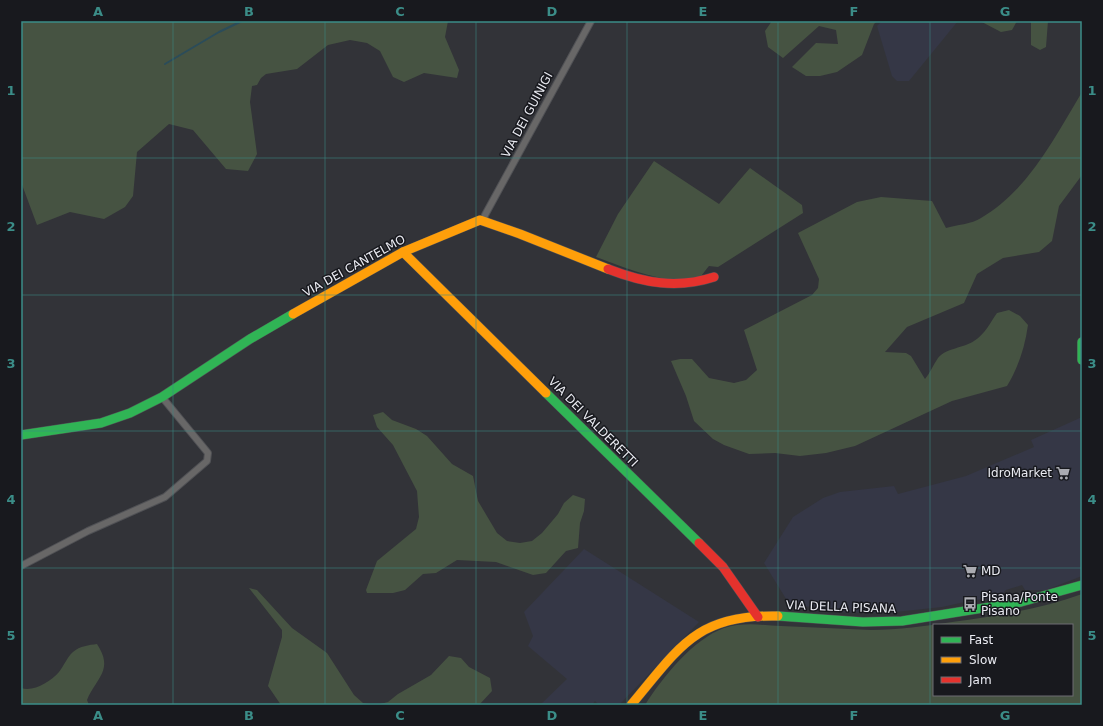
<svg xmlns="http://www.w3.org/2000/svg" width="1103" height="726" font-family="'DejaVu Sans',sans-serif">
<rect width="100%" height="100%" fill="#323338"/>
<!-- built -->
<g fill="#353746">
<polygon points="882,21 958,21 909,81 897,81 892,76 877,26"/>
<polygon points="1082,417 1082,576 1046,590 1025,590 1022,585 1006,590 998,598 974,600 942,607 886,613 828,612 824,606 791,607 764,563 793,517 823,498 840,492 894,486 898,494 966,476 1034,447 1031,440"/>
<polygon points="584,549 699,622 619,705 599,705 595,701 592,705 540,705 567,679 528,646 533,636 524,612"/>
</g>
<!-- green -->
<g fill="#465342" fill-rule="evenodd">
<polygon points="21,21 448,21 445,37 459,70 457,78 424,73 404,82 393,77 380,51 367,43 350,40 328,45 297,69 266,74 261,78 257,85 252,86 250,102 257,154 248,171 226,169 193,130 169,124 137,152 133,196 125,207 104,219 70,212 37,225 21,182"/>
<polygon points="772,21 877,21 874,24 862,55 837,72 820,76 806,76 792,67 816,43 838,44 836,30 819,26 783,58 768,47 765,31"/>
<polygon points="980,21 1017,21 1012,30 1001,32"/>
<polygon points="1031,21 1048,21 1046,47 1040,50 1031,45"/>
<path d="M1082,92V175L1059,206L1052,241L1039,252L1003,258L977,274L964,303L907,327L885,352L906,353L911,356L925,379C930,373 933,365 938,358C946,348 964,348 974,341C985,334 990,323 997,313L1009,310L1020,316L1028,325C1025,347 1018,368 1007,386L952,401L855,446L826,453L800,456L775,453L749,454L724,445L713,439L694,421L686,396L671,361L680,359H692L709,378L734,383L746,380L757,370L744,330L812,295L818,288L819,279L798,233L857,202L881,197L932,201L946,228C956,225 972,224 981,218C1028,191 1055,137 1082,92Z"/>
<path d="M654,161L719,204L750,168L802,205L803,213L718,267L709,266C706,269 704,273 701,276C680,291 618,265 596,257L618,214Z"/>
<polygon points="383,412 392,420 416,429 427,436 452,464 473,476 478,501 497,533 507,541 520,543 532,541 542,533 558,514 564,503 573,495 585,499 584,511 580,523 578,548 566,551 546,573 533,575 496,562 457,560 436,573 423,574 405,590 393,593 367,593 366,590 377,561 416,529 419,517 417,491 393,445 377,427 373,415"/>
<polygon points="249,588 257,590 292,628 327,653 354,695 363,703 375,705 281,705 268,686 282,637 282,630"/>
<path d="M1082,594V705H645C662,678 693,639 724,628C742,622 762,625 781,626C811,627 841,629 871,630C899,630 925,626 952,622C997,616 1040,609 1082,594ZM934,625H1072V695H934Z"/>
<path d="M97,644C114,670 97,677 87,700L89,705H21V688C34,692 50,682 59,672C64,666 67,657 73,652C80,646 89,645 97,644Z"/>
<polygon points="449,656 461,658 469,667 490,678 492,691 479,705 376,705 388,702 398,694 431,675"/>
</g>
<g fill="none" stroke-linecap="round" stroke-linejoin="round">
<!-- stream -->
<polyline stroke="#2b4c5a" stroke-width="2" points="165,64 219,32 242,21"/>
<defs>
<g id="street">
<polyline points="484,220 485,215 591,21"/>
<polyline points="21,566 88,531 165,497 207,461 208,453 162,397"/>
</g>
<g id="fast">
<polyline points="1082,342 1082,360"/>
<polyline points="546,393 699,543"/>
<polyline points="21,435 101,423 130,413 162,397 250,339 293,314"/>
<polyline points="778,616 863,622 902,621 1021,602 1082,585"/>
</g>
<g id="slow">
<polyline points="403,252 546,393"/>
<polyline points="293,314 403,252 480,220 520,234 608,269"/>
<path d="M631,705C679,648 696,614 778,616"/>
</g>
<g id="jam">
<path d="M608,269C644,283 677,289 714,277"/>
<polyline points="699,543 723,567 758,617"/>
</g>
</defs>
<!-- street casing -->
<use href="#street" stroke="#505155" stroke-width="8"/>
<!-- fast casing -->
<use href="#fast" stroke="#505155" stroke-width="10"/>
<!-- slow casing -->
<use href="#slow" stroke="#505155" stroke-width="10"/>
<!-- jam casing -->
<use href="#jam" stroke="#505155" stroke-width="10"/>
<!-- street -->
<use href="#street" stroke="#686767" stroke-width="6"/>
<!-- fast -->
<use href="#fast" stroke="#30b455" stroke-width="9"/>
<!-- slow -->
<use href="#slow" stroke="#ff9f0a" stroke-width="9"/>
<!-- jam -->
<use href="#jam" stroke="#e5322d" stroke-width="9"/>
</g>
<!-- grid -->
<path fill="none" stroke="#3b8d88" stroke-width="1" stroke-opacity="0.55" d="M173,21V705M325,21V705M476,21V705M627,21V705M778,21V705M930,21V705M21,158H1082M21,295H1082M21,431H1082M21,568H1082"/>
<!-- icons -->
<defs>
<symbol id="supermarket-bare" viewBox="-9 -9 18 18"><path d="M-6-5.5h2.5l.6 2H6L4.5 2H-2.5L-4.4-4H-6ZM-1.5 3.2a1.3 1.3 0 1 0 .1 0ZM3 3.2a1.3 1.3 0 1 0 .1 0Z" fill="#aaabb1" stroke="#18191e" stroke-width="2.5" paint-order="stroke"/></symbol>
<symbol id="bus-bare" viewBox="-9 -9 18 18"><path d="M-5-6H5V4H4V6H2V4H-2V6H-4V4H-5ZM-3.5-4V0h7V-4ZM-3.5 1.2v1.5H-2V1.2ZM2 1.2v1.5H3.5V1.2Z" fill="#aaabb1" stroke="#18191e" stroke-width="2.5" paint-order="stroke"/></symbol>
</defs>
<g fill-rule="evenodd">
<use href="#supermarket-bare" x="1053" y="463" width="20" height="20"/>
<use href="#supermarket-bare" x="960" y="561" width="20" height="20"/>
<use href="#bus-bare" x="960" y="594" width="20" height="20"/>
</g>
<g text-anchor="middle" stroke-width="3" stroke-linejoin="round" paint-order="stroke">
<!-- street labels -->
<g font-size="12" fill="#eaebf2" stroke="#18191e">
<text transform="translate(527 115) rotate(-62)" y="4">VIA DEI GUINIGI</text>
<text transform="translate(354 266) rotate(-29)" y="4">VIA DEI CANTELMO</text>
<text transform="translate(593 422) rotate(45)" y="4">VIA DEI VALDERETTI</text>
<text transform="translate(841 607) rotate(2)" y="4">VIA DELLA PISANA</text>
</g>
<!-- poi labels -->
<g font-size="12" fill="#eaebf2" stroke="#18191e" text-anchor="start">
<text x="1052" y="477" text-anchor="end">IdroMarket</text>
<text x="981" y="575">MD</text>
<text x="981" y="601">Pisana/Ponte<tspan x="981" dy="14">Pisano</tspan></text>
</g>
</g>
<!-- border -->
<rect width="1103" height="726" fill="none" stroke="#18191e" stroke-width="44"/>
<!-- legend -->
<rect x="933" y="624" width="140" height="72" fill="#18191e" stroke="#6c6d73"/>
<rect x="941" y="637" width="20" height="6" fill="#30b455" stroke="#6c6d73"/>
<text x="969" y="644" font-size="12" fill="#eaebf2">Fast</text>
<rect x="941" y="657" width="20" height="6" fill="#ff9f0a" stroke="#6c6d73"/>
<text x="969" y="664" font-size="12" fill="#eaebf2">Slow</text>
<rect x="941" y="677" width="20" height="6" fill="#e5322d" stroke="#6c6d73"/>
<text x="969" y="684" font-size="12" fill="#eaebf2">Jam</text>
<rect x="22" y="22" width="1059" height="682" fill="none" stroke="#3b8d88" stroke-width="1.5"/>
<g font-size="13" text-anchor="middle" font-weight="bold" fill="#3b8d88">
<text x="98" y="16">A</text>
<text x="249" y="16">B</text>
<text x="400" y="16">C</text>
<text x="552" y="16">D</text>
<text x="703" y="16">E</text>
<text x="854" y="16">F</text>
<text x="1005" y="16">G</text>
<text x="11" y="95">1</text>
<text x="1092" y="95">1</text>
<text x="11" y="231">2</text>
<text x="1092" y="231">2</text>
<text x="11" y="368">3</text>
<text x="1092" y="368">3</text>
<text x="11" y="504">4</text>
<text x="1092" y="504">4</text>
<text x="11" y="640">5</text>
<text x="1092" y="640">5</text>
<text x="98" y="720">A</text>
<text x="249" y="720">B</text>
<text x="400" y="720">C</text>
<text x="552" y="720">D</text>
<text x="703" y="720">E</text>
<text x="854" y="720">F</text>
<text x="1005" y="720">G</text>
</g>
</svg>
